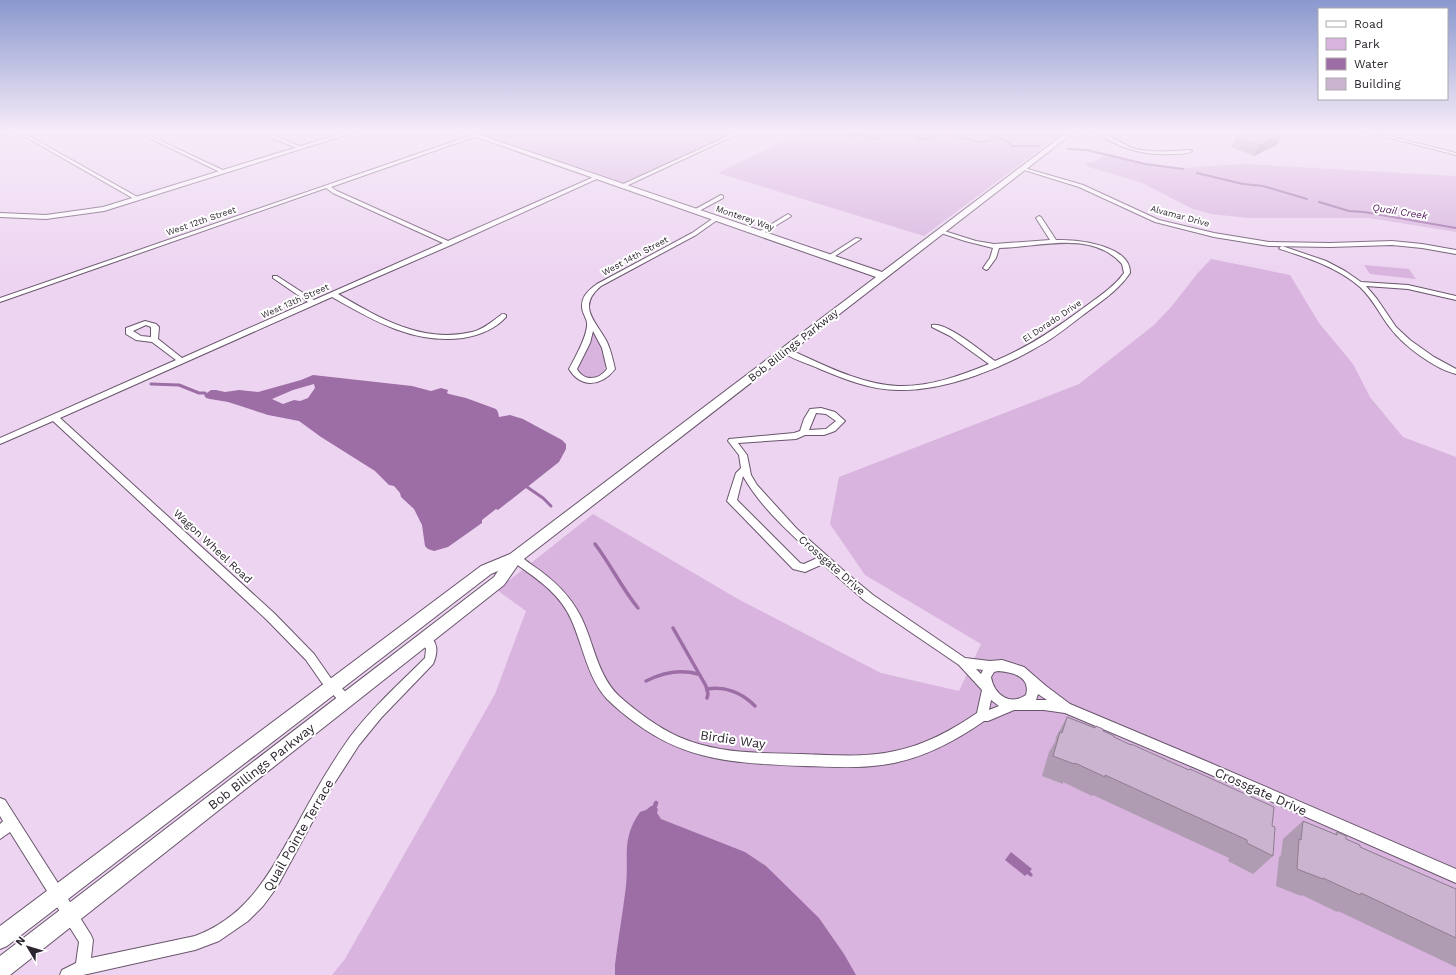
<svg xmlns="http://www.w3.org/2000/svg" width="1456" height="975" font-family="'Work Sans',sans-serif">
<rect width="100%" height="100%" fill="#edd5f1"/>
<!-- green -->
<g fill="#d8b4de">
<polygon points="471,132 736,132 629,181 622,183"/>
<polygon points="802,132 1063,132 924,236 718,173"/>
<polygon points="1110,154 1145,164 1183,169 1192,167 1245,164 1456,176 1456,232 1369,218 1248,218 1211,214 1193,209 1140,182 1088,167 1086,162 1093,162"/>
<polygon points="1211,259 1290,275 1319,323 1353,364 1370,397 1403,437 1456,457 1456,975 332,975 345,959 495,694 526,611 497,590 593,514 738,599 881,673 959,691 981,644 865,575 830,524 839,477 1079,384 1154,325 1171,307 1197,274"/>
<polygon points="1364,265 1409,269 1416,279 1370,274"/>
<path d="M592,329C599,341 612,359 603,373C595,381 580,379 578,366Z"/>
</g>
<!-- water -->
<g fill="#9d6ea6" fill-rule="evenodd">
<path d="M313,375L412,386L431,391L441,388L448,390L447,393L449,394L466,398L496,409L498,412L499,417L510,415L523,419L562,440L566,444V449L559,462L498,510L496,509L482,520V523L448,547L434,551L428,549L425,546L422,525L414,509L401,497L400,493L394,486L389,485L375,471L321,437L299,421L268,415L228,402L210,399L206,398L204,395L211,390H216L225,392L239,390L258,392L301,380ZM314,384L315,388L308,398L300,401L294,400L283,404L272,399L293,390Z"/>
<path d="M651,806H654L658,809L657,813L661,819L745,852L766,866L819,918L844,954L856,975H615V965C618,938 623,912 626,886C629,856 621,839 640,812L646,810Z"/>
<polygon points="1011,852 1032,869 1030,871 1033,875 1031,877 1027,874 1025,876 1005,860"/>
</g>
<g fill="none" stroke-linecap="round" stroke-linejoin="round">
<!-- stream-far3 -->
<g stroke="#9d6ea6" stroke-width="2">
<polyline points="844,132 852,136 865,135 877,139 885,132"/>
<path d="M912,132L920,140L932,138L944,132H949L959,137L980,142L993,140L990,136C999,136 1006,139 1012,146H1039"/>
<polyline points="1068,149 1087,150 1145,164 1183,169"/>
<polyline points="1197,173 1243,184 1263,186 1307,199"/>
<polyline points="1319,202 1349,211 1364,212 1456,228"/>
</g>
<!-- stream-far2 -->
<g stroke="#9d6ea6" stroke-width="3">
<polyline points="151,384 179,385 199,393 205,393"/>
<polyline points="527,487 543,498 551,506"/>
</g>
<!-- stream-far1 -->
<g stroke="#9d6ea6" stroke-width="3.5">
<path d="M595,544C611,565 621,587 638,608"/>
<polyline points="673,628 706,686 708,694 707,698"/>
<path d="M646,681C662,673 680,669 698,674"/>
<path d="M707,689C725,686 742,693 755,706"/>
</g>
<!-- stream -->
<polyline stroke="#9d6ea6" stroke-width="4.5" points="655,806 656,803"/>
<defs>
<g id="street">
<polygon points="4,132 11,132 0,135 0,133"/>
<polygon points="17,132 22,132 141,199 136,200"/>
<polygon points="137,132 142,132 227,172 222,173"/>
<polygon points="737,132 742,132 624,187 619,186"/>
<path d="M1096,132C1104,131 1124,146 1136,149C1154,153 1172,151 1190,150L1192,151C1188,154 1180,154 1174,154C1146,156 1119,149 1096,132Z"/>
<polygon points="1367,132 1373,132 1456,153 1456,155"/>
<path d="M475,134L477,135V136L331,187L337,191L448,241L596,176L601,177L451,245L338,294C379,318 423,344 472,332C484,329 491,322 501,315C503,313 503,314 506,315V317C495,329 480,335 463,338C413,344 374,321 332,297L60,418L275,614L314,654L330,677L350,696L352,700L350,704L346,705L342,704L322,683L306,660L267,620L53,421L0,444V438L176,360L152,342L136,340L126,334V328L145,321L156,324L159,327L158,339L182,358L308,302L273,278V276H277L314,300L443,243L333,193L326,188L0,302V298ZM146,325L151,327V337L141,336L133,331Z"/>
<polygon points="270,135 274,135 303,148 299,149 270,137"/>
<polygon points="1021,167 1083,185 1159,220 1214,233 1269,242 1330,243 1392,241 1422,244 1456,250 1456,254 1422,248 1392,245 1330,247 1269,246 1214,237 1155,222 1079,187 1021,169"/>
<polygon points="721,195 723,196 723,198 697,212 692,211"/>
<polygon points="788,214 791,216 790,217 762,234 757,233"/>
<path d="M1039,216L1041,217L1056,240C1076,239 1131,245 1130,273C1118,291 1100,302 1083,315C1071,324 1059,334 1046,342C1005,367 947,391 898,390C871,390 844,379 820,369C809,364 789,358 781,351L782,349H788C822,364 859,384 898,386C929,387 960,376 989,364L950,336L932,327V325C947,322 982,352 995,361C1028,347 1054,330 1082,309C1097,298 1113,288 1124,273L1122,264C1091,229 1037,248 999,248L996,258L988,269L986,270L983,268L990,258L993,248L965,241L938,232L941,230L976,241L994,244L1050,240L1036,218Z"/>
<path d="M715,217L720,218L696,235L601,286C576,307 596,321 607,342C611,351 613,360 615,369C602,386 581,389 569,369C575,358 588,335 587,323C587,320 584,315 583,312C579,299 587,291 597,284L692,233ZM593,331L602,348L607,369C599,380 584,382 577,369L590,343Z"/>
<polygon points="856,238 861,239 832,258 828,258 828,256"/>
<path d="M1282,246L1326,261L1345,271L1361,282L1408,285L1456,296V300L1408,289L1366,286L1377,299L1396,327L1410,340L1434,357L1456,369V374C1435,369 1404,346 1391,329C1380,315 1373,299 1360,287C1337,267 1308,258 1280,249L1279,248Z"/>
<path d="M821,408L835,412L845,421L835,431L824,435H805L796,439L738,443L747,455L751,475L757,485L797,529L844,571L873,595L965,658L990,661L1002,660L1024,667L1046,686L1070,704L1208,762L1456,869V883L1200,770L1065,713L1044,710H1014L988,721H984C957,740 927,756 894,763C864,769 834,767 804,766C741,763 690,763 637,724C626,716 616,708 607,699C587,677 583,645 571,619C559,592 534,577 512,561L510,558L512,555C519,553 526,561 532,565C553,579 570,595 581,617C594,643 597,675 619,696C637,712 657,727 679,737C717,754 761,753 801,754C832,755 865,758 895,751C925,745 952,730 977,713L982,690L959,665L865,601L823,564L805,572L793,569L727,501L736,473L741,468L739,455L728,441L729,439L794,433L800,431L804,419L810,409ZM816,413L826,414L836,421L826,429L809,430ZM743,476C761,508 791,534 817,558L804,564L800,563L737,500ZM976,669L983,670L981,674ZM998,671C1013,672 1031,677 1026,695C1010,706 994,695 991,677L994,672ZM1038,694L1047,700H1036ZM991,700L999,706L989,710Z"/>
<path d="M425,635C439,639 438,653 433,664L381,718L359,745L328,793L277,887L263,906L248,921L219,941L195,950L83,975H60L62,970L76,963L79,942L10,832L0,839V824L3,821L0,816V798L5,800L91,935L93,940L91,958L195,936C249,916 270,872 297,825C313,795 330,765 350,737C372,708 399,684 425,658L426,649L420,639L421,636Z"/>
</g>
<g id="secondary">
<polygon points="346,132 355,132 104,211 46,219 0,217 0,213 46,215 103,207"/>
<polygon points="462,132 471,132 882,272 1067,132 1074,132 520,562 504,585 10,975 0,975 0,956 494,577 498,571 491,574 7,946 0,949 0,926 481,566 510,554 876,277"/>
</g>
</defs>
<!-- street casing -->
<use href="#street" stroke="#69556c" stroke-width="2"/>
<!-- secondary casing -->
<use href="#secondary" stroke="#69556c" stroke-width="2"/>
<!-- street -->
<use href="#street" fill="#fff" fill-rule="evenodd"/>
<!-- secondary -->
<use href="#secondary" fill="#fff" fill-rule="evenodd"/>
</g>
<!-- wall -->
<g fill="#af9bb2">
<polygon points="1236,137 1278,144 1254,156 1231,147"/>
<polygon points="1067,717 1095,727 1096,726 1103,731 1114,737 1131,745 1131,744 1189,770 1190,769 1272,826 1273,856 1253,874 1228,861 1229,858 1093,795 1092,796 1063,782 1063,784 1042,776 1049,752 1055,742 1056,737"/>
<polygon points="1303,821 1335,834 1337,832 1346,839 1360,847 1456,889 1456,967 1338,911 1337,912 1302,895 1301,896 1276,886 1279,857 1281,855 1283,839"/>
</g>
<!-- shaded-wall -->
<polygon fill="#8e7e91" points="1283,133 1278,144 1254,156 1259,145"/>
<!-- building -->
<g fill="#cbb4cf" stroke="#8e7e91">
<polygon points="1247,132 1275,132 1283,133 1259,145 1236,137"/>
<polygon points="1067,717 1095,728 1096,726 1103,729 1103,731 1114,736 1114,737 1131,745 1131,744 1189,770 1190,769 1274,807 1272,826 1275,827 1273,856 1247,843 1247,840 1105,775 1105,777 1075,763 1074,764 1053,756 1060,732 1062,733"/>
<polygon points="1303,821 1337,835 1337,832 1346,836 1346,839 1360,845 1360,847 1456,889 1456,938 1361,893 1360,895 1323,878 1323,879 1297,869 1299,839 1301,840"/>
</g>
<!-- sky -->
<linearGradient id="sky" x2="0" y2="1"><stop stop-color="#8a98ce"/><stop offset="0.49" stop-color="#f7ecf9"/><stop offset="1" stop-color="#f7ecf9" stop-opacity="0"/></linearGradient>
<rect width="1456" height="268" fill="url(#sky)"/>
<g text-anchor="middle" stroke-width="4" stroke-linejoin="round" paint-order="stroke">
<!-- far-street labels -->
<g font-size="9" fill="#2d252f" stroke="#fff">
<text transform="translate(1180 216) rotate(15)" y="3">Alvamar Drive</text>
<text transform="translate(745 218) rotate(19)" y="3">Monterey Way</text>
<text transform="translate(201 221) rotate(-19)" y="3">West 12th Street</text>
<text transform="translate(635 256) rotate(-28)" y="3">West 14th Street</text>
<text transform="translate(295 301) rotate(-24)" y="3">West 13th Street</text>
<text transform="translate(1052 321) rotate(-34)" y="3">El Dorado Drive</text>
</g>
<!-- far-water labels -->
<g font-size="10" font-style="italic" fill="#52165d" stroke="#fff">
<text transform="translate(1400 211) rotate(9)" y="4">Quail Creek</text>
</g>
<!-- street labels -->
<g font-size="11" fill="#2d252f" stroke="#fff">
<text transform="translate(793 345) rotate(-38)" y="4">Bob Billings Parkway</text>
<text transform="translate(213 546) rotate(43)" y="4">Wagon Wheel Road</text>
<text transform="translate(832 565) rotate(41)" y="4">Crossgate Drive</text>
</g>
<!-- near-street labels -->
<g font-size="13" fill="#2d252f" stroke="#fff">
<text transform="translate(733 739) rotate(8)" y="5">Birdie Way</text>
<text transform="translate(261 766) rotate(-38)" y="5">Bob Billings Parkway</text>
<text transform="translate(1261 791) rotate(24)" y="5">Crossgate Drive</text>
<text transform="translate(298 835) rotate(-60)" y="5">Quail Pointe Terrace</text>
</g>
</g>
<!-- legend -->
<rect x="1318" y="8" width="130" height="92" fill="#ffffff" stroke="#aba8ac"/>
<rect x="1326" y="21" width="20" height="6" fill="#ffffff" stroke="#aba8ac"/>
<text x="1354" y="28" font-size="12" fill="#2d252f">Road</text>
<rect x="1326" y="38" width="20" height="12" fill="#d8b4de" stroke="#aba8ac"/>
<text x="1354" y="48" font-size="12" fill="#2d252f">Park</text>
<rect x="1326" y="58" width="20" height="12" fill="#9d6ea6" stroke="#aba8ac"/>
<text x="1354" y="68" font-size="12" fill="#2d252f">Water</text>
<rect x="1326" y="78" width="20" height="12" fill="#cbb4cf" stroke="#aba8ac"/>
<text x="1354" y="88" font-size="12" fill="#2d252f">Building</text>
<!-- north arrow -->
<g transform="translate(28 947) rotate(308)" stroke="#ffffff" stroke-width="3" paint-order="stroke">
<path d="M0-3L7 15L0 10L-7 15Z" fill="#2d252f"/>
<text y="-6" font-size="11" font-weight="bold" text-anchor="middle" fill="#2d252f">N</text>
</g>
</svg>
